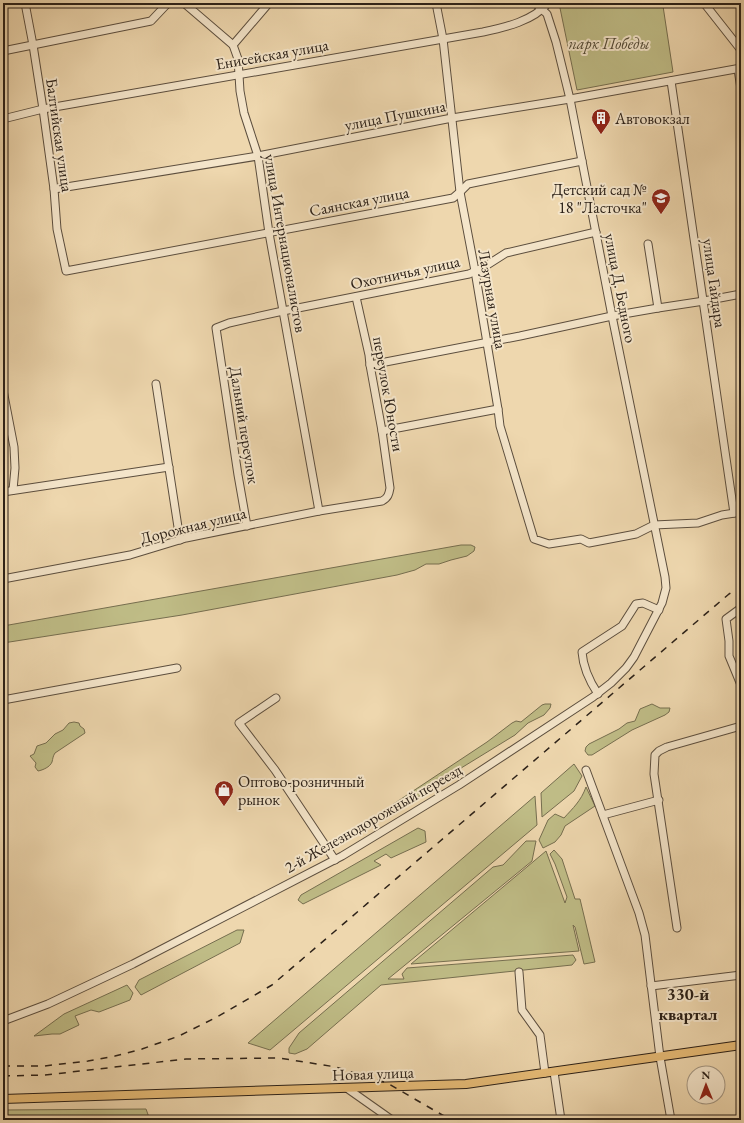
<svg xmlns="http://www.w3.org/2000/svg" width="744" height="1123" font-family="'EB Garamond',serif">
<rect width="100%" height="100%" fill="#eed7ae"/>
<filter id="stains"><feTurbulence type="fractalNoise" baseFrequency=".005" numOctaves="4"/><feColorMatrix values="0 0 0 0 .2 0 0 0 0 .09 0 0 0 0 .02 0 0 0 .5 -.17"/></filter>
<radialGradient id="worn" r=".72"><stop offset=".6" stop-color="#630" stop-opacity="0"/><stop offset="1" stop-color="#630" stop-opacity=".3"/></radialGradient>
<!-- green -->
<g fill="#bfbc86" stroke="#766e4f">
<polygon points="565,3 659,3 663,6 673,72 577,90 560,8"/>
<polygon points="461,545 471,545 475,547 474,551 467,556 451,560 439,564 426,564 415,570 397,575 182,615 3,643 3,626"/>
<polygon points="545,704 551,704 550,708 544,715 528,723 515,735 453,773 392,815 388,816 384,814 386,810 392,805 487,742 512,723 516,721 521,722 542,705"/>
<polygon points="652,704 660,708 670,708 669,712 665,715 632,730 592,755 588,755 585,751 586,747 589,744 619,729 627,723 635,721 640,709"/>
<path d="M74,722L79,723L80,726L84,729L85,733L55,753C53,756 53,758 52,762C50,767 43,770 38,771L35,767L36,763L30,756L34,754L37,746L46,743L55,734L63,730L69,723Z"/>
<polygon points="574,764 582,776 574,791 542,817 541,793"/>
<path d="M586,787L595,806L565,826L561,835L555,842L543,848L539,840L548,820L555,814L564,818C573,808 581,801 586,787Z"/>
<polygon points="535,796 537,825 270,1050 248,1043"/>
<polygon points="418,828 425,831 426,842 391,858 386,854 374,861 381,865 303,904 298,900 301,895"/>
<polygon points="526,841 536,841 532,861 388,979 404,979 402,974 407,968 573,955 576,960 572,965 381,985 307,1049 295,1054 289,1053 289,1048 299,1033 493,867 503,865"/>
<polygon points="554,850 562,859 575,899 580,899 595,962 584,964 575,927 573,925 579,951 411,964 546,851 565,903 567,897 555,864 550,854"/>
<polygon points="237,930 244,930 240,943 141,995 135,987 139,980"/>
<polygon points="127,985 133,993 130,1000 99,1012 91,1010 75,1016 79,1025 60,1034 52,1034 34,1036 64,1014"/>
<polygon points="146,1109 150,1120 3,1120 3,1110"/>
</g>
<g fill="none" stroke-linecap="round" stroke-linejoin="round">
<defs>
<g id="minor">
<polyline points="25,3 33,45 43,109 54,189 57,229 66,271 453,198 460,192 468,184 582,161"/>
<polyline points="184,3 233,45 238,59 240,91 244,113 258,156 269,233 319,511"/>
<polyline points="436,3 443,39 460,192 475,271 498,409 500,426 534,539 549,544 581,539 589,543 636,534 654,525 698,523 722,515 741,512"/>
<polyline points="704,3 741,50"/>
<polyline points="233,45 269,3"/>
<polyline points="3,51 151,21 168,3"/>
<polyline points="738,69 741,89"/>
<polyline points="671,81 734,513"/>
<path d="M3,119L43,109L483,32C506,27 533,21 548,3"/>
<polyline points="54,189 258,156 452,118 570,99 741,68"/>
<polyline points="648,244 658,308"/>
<polyline points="370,365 520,336 612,316 658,308 704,301 741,294"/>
<polyline points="156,384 180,540"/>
<polyline points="3,390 14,447 15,468 13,490"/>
<polyline points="382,431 498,409"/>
<polyline points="3,492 169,467"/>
<polyline points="247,526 238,475 216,328 229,323 283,311 469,274 484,267 506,253 596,232"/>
<path d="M3,579L130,555L186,538L319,511L382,501C388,498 389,494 390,488L382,431L370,365L369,355L356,297"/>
<polyline points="741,608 726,619 729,641 729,656 741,685"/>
<path d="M598,694C590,682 583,666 582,652L622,626L636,604L643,603L659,610"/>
<polyline points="276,698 239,723 275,770 335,860"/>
<polyline points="3,700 177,668"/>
<polyline points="586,770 639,913 645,935 660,1057 671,1120"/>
<polyline points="603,815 659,800"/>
<polyline points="677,928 654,774 655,755 659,751 667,747 741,726"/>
<polyline points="519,972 522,1010 540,1035 545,1073"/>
<polyline points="651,986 741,975"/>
<polyline points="3,1021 48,1004 133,964 342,856 459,785 593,697 611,683 626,668 634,657 662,603 666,588 665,577 612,316 570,99 556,42 547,14 535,3"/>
<polyline points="554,1072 561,1120"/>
<polyline points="348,1089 392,1120"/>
</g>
<polyline id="major" points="3,1099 466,1084 741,1045"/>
</defs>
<!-- minor casing -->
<use href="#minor" stroke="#5c4e3e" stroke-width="9"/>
<!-- major casing -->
<use href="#major" stroke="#2c2118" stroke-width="10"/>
<!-- minor -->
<use href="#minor" stroke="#f4e5ca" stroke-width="7"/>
<!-- major -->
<use href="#major" stroke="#e7bc77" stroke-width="8"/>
<!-- rail -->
<g stroke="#2c2118" stroke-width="1.5" stroke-dasharray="7 7" stroke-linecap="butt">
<polyline points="3,1066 44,1066 88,1061 115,1056 142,1049 179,1036 217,1017 272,985 702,617 729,594 741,587"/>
<polyline points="3,1076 45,1075 186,1059 279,1058 336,1067 387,1083 451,1120"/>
</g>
</g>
<!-- icons -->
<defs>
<symbol id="building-pin" viewBox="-11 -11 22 30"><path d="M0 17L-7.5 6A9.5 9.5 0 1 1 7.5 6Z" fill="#8f2418" stroke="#f4e5ca"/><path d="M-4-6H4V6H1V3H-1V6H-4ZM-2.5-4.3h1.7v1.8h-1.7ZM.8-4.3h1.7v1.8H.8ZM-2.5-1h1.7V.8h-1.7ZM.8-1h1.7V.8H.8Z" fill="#fff"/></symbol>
<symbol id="school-pin" viewBox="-11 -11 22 30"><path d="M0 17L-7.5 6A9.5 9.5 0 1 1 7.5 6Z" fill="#8f2418" stroke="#f4e5ca"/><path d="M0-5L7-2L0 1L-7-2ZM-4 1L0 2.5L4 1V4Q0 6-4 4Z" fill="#fff"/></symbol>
<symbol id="shop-pin" viewBox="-11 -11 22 30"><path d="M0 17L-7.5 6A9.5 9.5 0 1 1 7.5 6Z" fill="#8f2418" stroke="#f4e5ca"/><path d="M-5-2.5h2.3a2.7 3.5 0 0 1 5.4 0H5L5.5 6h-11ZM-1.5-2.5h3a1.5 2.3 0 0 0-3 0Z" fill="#fff"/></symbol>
</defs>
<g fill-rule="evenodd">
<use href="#building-pin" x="590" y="107" width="22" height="30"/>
<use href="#school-pin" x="650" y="187" width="22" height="30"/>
<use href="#shop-pin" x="213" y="779" width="22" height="30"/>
</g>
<g text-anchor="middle" stroke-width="4" stroke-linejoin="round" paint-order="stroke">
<!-- park labels -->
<g font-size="16" font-style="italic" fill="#514834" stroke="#f4e5ca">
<text x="609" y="49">парк Победы</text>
</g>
<!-- street labels -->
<g font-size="16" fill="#2c2118" stroke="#f4e5ca">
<text transform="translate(272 54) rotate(-10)" y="6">Енисейская улица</text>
<text transform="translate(395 115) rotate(-11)" y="6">улица Пушкина</text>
<text transform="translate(60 135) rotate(82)" y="6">Балтийская улица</text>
<text transform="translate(359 201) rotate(-11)" y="6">Саянская улица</text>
<text transform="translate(286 243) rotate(80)" y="6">улица Интернационалистов</text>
<text transform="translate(405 272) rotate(-12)" y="6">Охотничья улица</text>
<text transform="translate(715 283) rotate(82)" y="6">улица Гайдара</text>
<text transform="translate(621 288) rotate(79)" y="6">улица Д. Бедного</text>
<text transform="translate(493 299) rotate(80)" y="6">Лазурная улица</text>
<text transform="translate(389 394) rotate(80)" y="6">переулок Юности</text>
<text transform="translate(245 425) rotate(81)" y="6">Дальний переулок</text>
<text transform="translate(193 525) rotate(-14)" y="6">Дорожная улица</text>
<text transform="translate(373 818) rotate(-30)" y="6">2-й Железнодорожный переезд</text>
<text transform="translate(373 1073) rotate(-2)" y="6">Новая улица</text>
</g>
<!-- poi labels -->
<g font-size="16" fill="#2c2118" stroke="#f4e5ca" text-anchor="start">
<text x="615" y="124">Автовокзал</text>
<text x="647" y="195" text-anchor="end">Детский сад №<tspan x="647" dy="18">18 "Ласточка"</tspan></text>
<text x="238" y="787">Оптово-розничный<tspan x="238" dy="18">рынок</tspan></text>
</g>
<!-- neighbourhood labels -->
<g font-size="17" font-weight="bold" fill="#2c2118" stroke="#f4e5ca">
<text x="688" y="1000">330-й<tspan x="688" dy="20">квартал</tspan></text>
</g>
</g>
<!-- margin -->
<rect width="744" height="1123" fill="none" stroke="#eed7ae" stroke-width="16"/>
<rect x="4" y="4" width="736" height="1115" fill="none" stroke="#2c2118" stroke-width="2"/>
<rect x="8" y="8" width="728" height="1107" fill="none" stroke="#2c2118"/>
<!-- north arrow -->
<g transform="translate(706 1085) rotate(359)"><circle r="19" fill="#f4e5ca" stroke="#a49783"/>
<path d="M0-3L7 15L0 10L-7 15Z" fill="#8f2418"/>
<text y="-6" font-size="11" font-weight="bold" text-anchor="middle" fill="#2c2118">N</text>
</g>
<rect width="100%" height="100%" filter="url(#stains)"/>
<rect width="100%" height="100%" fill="url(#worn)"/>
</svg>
